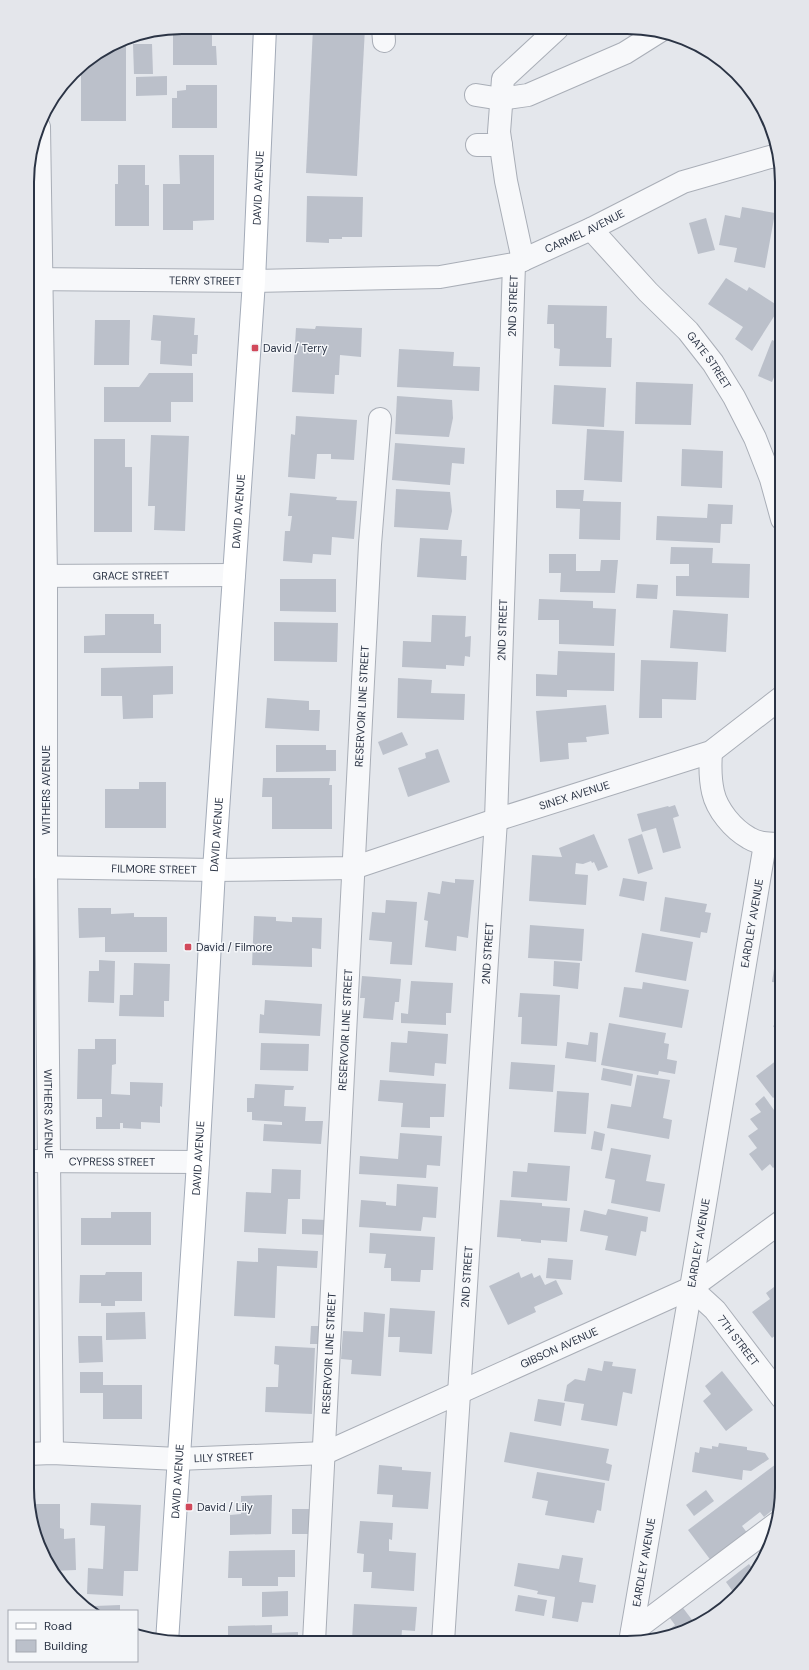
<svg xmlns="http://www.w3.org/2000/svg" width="809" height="1670" font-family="'DM Sans',sans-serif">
<rect width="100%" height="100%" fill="#e4e7ec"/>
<!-- building -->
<g fill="#bbc0ca">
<polygon points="313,28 365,28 357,176 306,173"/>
<polygon points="173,35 212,35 212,46 216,46 217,65 173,65"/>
<polygon points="120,41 126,41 126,121 81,121 81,65"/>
<polygon points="133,44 152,44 153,74 134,74"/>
<polygon points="167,76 167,95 136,96 136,77"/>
<polygon points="186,85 217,85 217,128 172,128 172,98 177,98 177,91 186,90"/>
<polygon points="179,155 214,155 214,220 193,221 193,230 163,230 163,184 180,184"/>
<polygon points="118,165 145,165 145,185 149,185 149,226 115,226 115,184 118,184"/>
<polygon points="307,196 363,197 362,237 342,237 342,239 329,239 329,243 306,242"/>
<polygon points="742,207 775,213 765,268 734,262 737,248 719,245 725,215 740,218"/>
<polygon points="706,218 715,250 698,254 689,223"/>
<polygon points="726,278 747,291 749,287 780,307 752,351 735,339 743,327 708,304"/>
<polygon points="548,305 607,306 606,338 612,338 611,367 559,366 560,349 554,348 554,324 547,324"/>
<polygon points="153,315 195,318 194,335 198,335 197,354 192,354 192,366 160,364 161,341 151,340"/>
<polygon points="95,320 130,320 129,365 94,365"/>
<polygon points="316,326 362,328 361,357 340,355 339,375 335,375 334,394 292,392 296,328 315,329"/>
<polygon points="772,340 782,344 782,364 780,363 772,382 758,376"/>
<polygon points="399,349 454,352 453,366 480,367 479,391 397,387"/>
<polygon points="149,373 193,373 193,402 171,402 171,422 104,422 104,387 139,387"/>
<polygon points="636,382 693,384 691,425 635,424"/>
<polygon points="554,385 606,388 604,427 552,424"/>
<polygon points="397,396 452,400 453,418 449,437 395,434"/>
<polygon points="296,416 357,420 354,460 331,459 331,454 317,454 315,479 288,477 291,434 295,435"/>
<polygon points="587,429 624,431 622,482 584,480"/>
<polygon points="151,435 189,436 185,531 154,530 155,506 148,506"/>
<polygon points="94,439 125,439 125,467 132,467 132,532 94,532"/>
<polygon points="395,443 465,448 464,464 452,463 450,485 392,480"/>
<polygon points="682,449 723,451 722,488 681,486"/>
<polygon points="396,489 450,492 452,511 448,530 394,527"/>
<polygon points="556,490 584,490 583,501 621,502 620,540 579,539 580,509 556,508"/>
<polygon points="290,493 337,497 336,500 357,501 354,539 332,537 331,555 313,554 312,563 283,561 285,531 290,531 292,516 288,516"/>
<polygon points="708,504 733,505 732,524 721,524 720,543 656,540 657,516 707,518"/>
<polygon points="420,538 462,540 461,556 467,556 466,580 417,577"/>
<polygon points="671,547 713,548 712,563 750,564 749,598 676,596 676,576 689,576 689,564 670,564"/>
<polygon points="549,554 576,554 576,571 600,571 601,560 618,560 615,593 560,592 561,573 549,573"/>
<polygon points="280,579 336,579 336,612 280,611"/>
<polygon points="637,584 658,585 657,599 636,598"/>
<polygon points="539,599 593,601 593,608 616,609 614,646 559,644 559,620 538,620"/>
<polygon points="673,610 728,614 726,652 670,648"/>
<polygon points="105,614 154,614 154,624 161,624 161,653 84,653 84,636 105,635"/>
<polygon points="432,615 466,616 465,637 471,636 470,657 465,656 464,666 446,665 446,669 402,667 403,641 431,642"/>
<polygon points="274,622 338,623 337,662 274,661"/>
<polygon points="558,651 615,653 614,691 567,690 567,697 536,696 536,674 557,675"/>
<polygon points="641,660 698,662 696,700 662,699 662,718 639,718"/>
<polygon points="173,666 173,694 153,695 153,718 123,719 122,696 101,696 101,668"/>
<polygon points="398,678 432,680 431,693 465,694 464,720 397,718"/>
<polygon points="267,698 309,701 309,710 320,710 319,731 265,728"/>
<polygon points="606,705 609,734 586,737 587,742 568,743 569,759 540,762 536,711"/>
<polygon points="402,732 408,745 383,755 378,742"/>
<polygon points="276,745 326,745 326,750 336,750 336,771 276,772"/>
<polygon points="438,749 450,782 408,797 398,768 426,758 425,753"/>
<polygon points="263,778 330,778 329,785 332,785 332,829 272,829 272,797 262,797"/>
<polygon points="139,782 166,782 166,828 105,828 105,789 139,789"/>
<polygon points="675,805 679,816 673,818 681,848 663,853 656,828 642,832 637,814 668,806 669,807"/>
<polygon points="594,834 608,867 598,871 594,862 592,863 591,861 583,864 576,863 575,874 588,875 586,905 529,901 532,855 562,857 559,848"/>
<polygon points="642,834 653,869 638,874 628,839"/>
<polygon points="623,878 647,882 644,901 619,896"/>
<polygon points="455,879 474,880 468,938 457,936 456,951 425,947 428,921 424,920 428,892 440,894 442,881 455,883"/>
<polygon points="665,897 707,904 705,912 711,913 707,933 701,932 700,938 660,931"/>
<polygon points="386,900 417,902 412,965 390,964 392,942 369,940 372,912 385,913"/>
<polygon points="78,908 111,908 111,914 134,913 134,917 167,917 167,952 105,952 105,937 79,938"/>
<polygon points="254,916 276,917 276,921 292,922 292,917 322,918 321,949 312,948 312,967 252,965"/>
<polygon points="781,923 782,923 782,983 772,982"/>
<polygon points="530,925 584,929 582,961 528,958"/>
<polygon points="642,933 693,942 686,981 635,972"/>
<polygon points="99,960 115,961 114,1003 88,1002 89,971 99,971"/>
<polygon points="554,961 580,963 578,989 553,986"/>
<polygon points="134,963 170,964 169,1001 164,1001 164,1017 119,1016 120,995 133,995"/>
<polygon points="362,976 401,979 399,1002 395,1002 393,1020 363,1018 365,998 360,998"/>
<polygon points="411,981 453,983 451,1013 446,1013 446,1025 401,1023 401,1013 408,1014"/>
<polygon points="643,982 689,990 682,1028 619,1017 624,987 642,989"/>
<polygon points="520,993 560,995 557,1046 521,1044 522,1017 518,1017"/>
<polygon points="265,1000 322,1004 320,1036 259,1033 260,1014 264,1015"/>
<polygon points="782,1006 782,1038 773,1026 782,1019 776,1010"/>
<polygon points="609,1023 666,1033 664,1043 669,1044 667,1059 677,1061 675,1074 659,1071 658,1075 601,1065"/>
<polygon points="408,1031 448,1034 446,1064 435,1063 434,1076 389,1072 391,1042 407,1043"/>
<polygon points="590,1032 598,1033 596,1062 565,1058 567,1042 588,1045"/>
<polygon points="95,1039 116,1039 116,1064 112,1065 111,1094 130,1095 130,1082 163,1083 162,1107 160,1106 160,1123 141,1122 141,1129 123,1128 123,1123 120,1123 120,1129 96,1129 96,1117 102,1117 102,1099 77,1099 78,1049 95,1049"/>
<polygon points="261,1043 309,1044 308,1071 260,1070"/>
<polygon points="777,1060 782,1067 782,1092 773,1098 756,1076"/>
<polygon points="511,1062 555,1065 553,1092 509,1089"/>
<polygon points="603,1068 633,1074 631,1086 601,1080"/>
<polygon points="637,1075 670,1080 663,1118 672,1120 669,1139 607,1128 611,1104 631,1107"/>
<polygon points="380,1080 446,1084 444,1117 430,1117 430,1128 401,1127 403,1103 378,1101"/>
<polygon points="255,1084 294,1086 293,1090 285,1090 284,1106 306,1107 305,1121 323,1121 321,1144 263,1141 264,1124 282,1125 282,1122 252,1120 252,1112 247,1112 247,1098 254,1098"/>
<polygon points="557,1091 589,1093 586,1134 554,1132"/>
<polygon points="764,1096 779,1117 777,1119 782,1125 782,1161 773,1168 770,1164 762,1171 749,1154 757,1148 748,1136 758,1129 750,1119 761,1112 755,1104"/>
<polygon points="594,1131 605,1134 602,1151 591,1149"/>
<polygon points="400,1133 442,1136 440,1166 427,1165 426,1178 359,1174 360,1156 398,1159"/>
<polygon points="611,1148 651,1155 646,1181 665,1184 660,1212 611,1203 615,1180 605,1178"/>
<polygon points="528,1163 570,1166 567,1201 511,1197 513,1171 527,1172"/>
<polygon points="272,1169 301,1170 300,1199 288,1199 286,1234 244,1232 246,1192 271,1193"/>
<polygon points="397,1184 438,1187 436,1218 423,1217 421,1231 359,1227 361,1200 386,1202 386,1205 396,1206"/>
<polygon points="500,1200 542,1203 542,1206 570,1208 567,1242 541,1240 541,1243 521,1241 521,1239 497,1237"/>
<polygon points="608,1209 648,1217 646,1232 641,1231 636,1256 605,1250 608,1236 580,1231 584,1210 606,1215"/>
<polygon points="111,1212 151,1212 151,1245 81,1245 81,1218 111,1218"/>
<polygon points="302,1219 327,1220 327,1235 302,1234"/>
<polygon points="370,1233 435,1237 433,1270 421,1270 420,1282 391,1281 391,1268 384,1268 386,1254 369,1253"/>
<polygon points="258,1248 318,1251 317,1268 277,1266 275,1318 234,1316 237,1261 258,1262"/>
<polygon points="548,1258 573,1260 571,1280 546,1278"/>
<polygon points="106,1272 142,1272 142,1301 115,1301 115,1306 101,1306 101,1303 79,1303 80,1275 105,1275"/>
<polygon points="519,1272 521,1278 532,1273 534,1278 540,1275 545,1285 556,1280 563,1294 534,1307 536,1312 508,1325 489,1286"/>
<polygon points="778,1284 782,1288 782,1330 772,1338 752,1312 770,1299 766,1293"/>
<polygon points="390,1308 435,1311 432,1354 399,1352 400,1337 388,1337"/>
<polygon points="145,1312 146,1339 106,1340 106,1313"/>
<polygon points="364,1312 385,1314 381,1376 351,1374 352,1360 341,1359 343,1331 363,1332"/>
<polygon points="311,1326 323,1326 322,1344 310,1344"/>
<polygon points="78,1336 102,1336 103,1362 79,1363"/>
<polygon points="275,1346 315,1348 312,1414 265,1412 266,1387 278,1387 279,1365 274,1364"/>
<polygon points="604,1361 613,1362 612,1366 636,1369 632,1394 623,1392 617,1426 581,1420 584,1404 564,1401 567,1385 575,1379 585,1381 588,1368 602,1371"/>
<polygon points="722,1371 753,1410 726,1431 703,1401 711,1394 705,1386"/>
<polygon points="80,1372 103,1372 103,1385 142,1385 142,1419 103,1419 103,1393 80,1393"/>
<polygon points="538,1399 565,1403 561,1426 534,1421"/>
<polygon points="510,1432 609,1449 606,1463 612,1465 609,1481 504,1462"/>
<polygon points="719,1443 747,1447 747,1450 765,1453 769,1459 751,1471 743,1470 742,1480 692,1472 695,1452 699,1453 700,1447 712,1449 712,1446 718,1447"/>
<polygon points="780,1461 782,1464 780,1504 764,1517 760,1512 742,1526 748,1534 712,1562 688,1530"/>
<polygon points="379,1465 402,1467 402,1470 431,1472 428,1509 392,1507 393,1495 377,1494"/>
<polygon points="537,1472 605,1483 601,1511 597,1510 594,1523 545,1515 548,1501 532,1498"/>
<polygon points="706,1490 714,1501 694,1516 686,1505"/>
<polygon points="272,1495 271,1534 230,1535 230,1515 241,1514 241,1496"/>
<polygon points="91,1503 141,1505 138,1571 124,1571 123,1596 87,1594 88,1568 103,1569 105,1526 90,1525"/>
<polygon points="30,1504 60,1504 60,1528 64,1529 64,1539 75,1538 76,1570 52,1571 35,1537"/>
<rect x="292" y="1509" width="17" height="25"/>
<polygon points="360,1521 393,1523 392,1540 389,1539 389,1551 416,1553 414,1591 371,1588 372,1572 363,1572 364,1554 357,1553"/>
<polygon points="295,1550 295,1577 278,1577 278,1586 242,1586 242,1578 228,1578 229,1551"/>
<polygon points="562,1555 583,1558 579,1582 596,1585 593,1603 582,1602 578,1622 552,1618 555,1597 537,1594 538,1591 514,1586 518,1563 559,1569"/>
<polygon points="749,1564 755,1572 750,1582 736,1596 726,1582"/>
<polygon points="288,1591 288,1616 262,1617 262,1592"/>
<polygon points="518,1595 547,1600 544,1616 515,1611"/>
<polygon points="354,1604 417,1607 415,1631 402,1630 401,1642 371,1642 371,1641 352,1640"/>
<polygon points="680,1604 696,1625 676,1635 667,1636 665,1633 675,1625 667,1614"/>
<polygon points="120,1605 120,1611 95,1611 95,1606"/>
<polygon points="272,1625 272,1633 298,1632 298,1642 228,1642 228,1626"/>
</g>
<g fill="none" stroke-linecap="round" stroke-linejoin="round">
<defs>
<g id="minor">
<polyline points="383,28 384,41"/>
<polyline points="476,95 501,99 528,95 625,53 660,31"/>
<path id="s1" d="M39,127L46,576V866L52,1453"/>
<polyline points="477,145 501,145"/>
<path id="s2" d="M591,229L648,292L688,331L713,363L734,397L755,438L771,479L782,519"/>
<polyline points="523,260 506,181 499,132 503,79 557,29"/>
<path id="s3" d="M27,279L254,281L440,277L514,264L591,229L683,182L770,157L778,156"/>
<path id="s4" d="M27,576L234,575"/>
<path d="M711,752C710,766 710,779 713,792C717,810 733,829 749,838C759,844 771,844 782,844"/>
<path id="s5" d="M27,867L214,870L353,868L496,820L711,752L782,697"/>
<path id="s6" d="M27,1161L198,1162"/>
<path id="s7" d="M691,1288L715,1310L782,1398"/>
<path id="s8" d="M27,1454L52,1453L178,1459L325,1453L691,1288L782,1221"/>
<polyline points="632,1632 777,1523"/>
<path id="s9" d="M314,1642L370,544L380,419"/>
<path id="s10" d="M443,1642L496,820L514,264"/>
<path id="s11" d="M630,1642L691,1288L765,844"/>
</g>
<g id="major">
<path id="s12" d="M167,1642L198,1162L214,870L254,281L265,28"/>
</g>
</defs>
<!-- minor casing -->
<use href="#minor" stroke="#a9aeb7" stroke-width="24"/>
<!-- major casing -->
<use href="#major" stroke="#a3abb8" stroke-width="24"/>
<!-- minor -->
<use href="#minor" stroke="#f7f8fa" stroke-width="22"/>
<!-- major -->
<use href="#major" stroke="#fff" stroke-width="22"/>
</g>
<!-- markers -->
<g fill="#d1495b" stroke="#f4f6f9" stroke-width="1.5">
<rect x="251" y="344" width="8" height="8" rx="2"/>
<rect x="184" y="943" width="8" height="8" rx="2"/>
<rect x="185" y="1503" width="8" height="8" rx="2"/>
</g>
<g text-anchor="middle" stroke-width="3" stroke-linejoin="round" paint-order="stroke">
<!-- street labels -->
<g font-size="11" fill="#2b3445" stroke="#f4f6f9">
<text dy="4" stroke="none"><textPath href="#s12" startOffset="1457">DAVID AVENUE</textPath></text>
<text dy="4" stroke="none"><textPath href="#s3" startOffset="566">CARMEL AVENUE</textPath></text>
<text dy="4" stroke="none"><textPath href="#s3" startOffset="178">TERRY STREET</textPath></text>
<text dy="4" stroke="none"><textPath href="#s10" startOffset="1338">2ND STREET</textPath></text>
<text dy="4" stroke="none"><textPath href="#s2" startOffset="177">GATE STREET</textPath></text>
<text dy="4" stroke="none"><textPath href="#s12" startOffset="1133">DAVID AVENUE</textPath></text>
<text dy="4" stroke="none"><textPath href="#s4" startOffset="104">GRACE STREET</textPath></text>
<text dy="4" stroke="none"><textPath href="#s10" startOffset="1014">2ND STREET</textPath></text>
<text dy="4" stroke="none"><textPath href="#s9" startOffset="937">RESERVOIR LINE STREET</textPath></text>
<text transform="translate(46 790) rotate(-90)" y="4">WITHERS AVENUE</text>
<text dy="4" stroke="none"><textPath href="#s5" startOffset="559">SINEX AVENUE</textPath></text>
<text dy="4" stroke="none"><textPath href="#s12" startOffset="809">DAVID AVENUE</textPath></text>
<text dy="4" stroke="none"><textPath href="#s5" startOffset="127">FILMORE STREET</textPath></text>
<text dy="4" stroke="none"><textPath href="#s11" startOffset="729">EARDLEY AVENUE</textPath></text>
<text dy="4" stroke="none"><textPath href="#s10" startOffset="690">2ND STREET</textPath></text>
<text dy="4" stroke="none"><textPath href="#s9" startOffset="613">RESERVOIR LINE STREET</textPath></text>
<text dy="4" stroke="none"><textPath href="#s1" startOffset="987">WITHERS AVENUE</textPath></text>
<text dy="4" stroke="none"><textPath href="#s12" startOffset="485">DAVID AVENUE</textPath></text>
<text dy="4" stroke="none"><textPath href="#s6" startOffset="85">CYPRESS STREET</textPath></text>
<text dy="4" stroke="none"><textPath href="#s11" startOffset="405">EARDLEY AVENUE</textPath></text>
<text dy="4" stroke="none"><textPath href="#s10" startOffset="366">2ND STREET</textPath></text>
<text dy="4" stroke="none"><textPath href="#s7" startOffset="71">7TH STREET</textPath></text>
<text dy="4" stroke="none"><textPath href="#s8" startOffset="555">GIBSON AVENUE</textPath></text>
<text dy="4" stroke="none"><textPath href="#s9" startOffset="289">RESERVOIR LINE STREET</textPath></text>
<text dy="4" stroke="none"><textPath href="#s8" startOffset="197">LILY STREET</textPath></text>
<text dy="4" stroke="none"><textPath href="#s12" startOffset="161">DAVID AVENUE</textPath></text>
<text dy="4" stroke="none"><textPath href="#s11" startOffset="81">EARDLEY AVENUE</textPath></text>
</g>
<!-- poi labels -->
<g font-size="11" fill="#2b3445" stroke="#f4f6f9" text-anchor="start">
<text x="263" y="352">David / Terry</text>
<text x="196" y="951">David / Filmore</text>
<text x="197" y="1511">David / Lily</text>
</g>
</g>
<!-- crop -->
<path d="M0 0H809V1670H0ZM182 34H627A148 148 0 0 1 775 182V1488A148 148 0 0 1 627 1636H182A148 148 0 0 1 34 1488V182A148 148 0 0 1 182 34Z" fill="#e4e6eb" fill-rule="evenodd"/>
<path fill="none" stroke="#2b3445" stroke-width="2" d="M182 34H627A148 148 0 0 1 775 182V1488A148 148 0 0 1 627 1636H182A148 148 0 0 1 34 1488V182A148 148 0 0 1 182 34Z"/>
<!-- legend -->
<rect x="8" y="1610" width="130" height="52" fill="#f4f6f9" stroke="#a4a8b1"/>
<rect x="16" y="1623" width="20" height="6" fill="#ffffff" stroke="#a4a8b1"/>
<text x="44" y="1630" font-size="12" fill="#2b3445">Road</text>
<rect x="16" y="1640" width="20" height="12" fill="#bbc0ca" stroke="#a4a8b1"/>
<text x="44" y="1650" font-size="12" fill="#2b3445">Building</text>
</svg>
